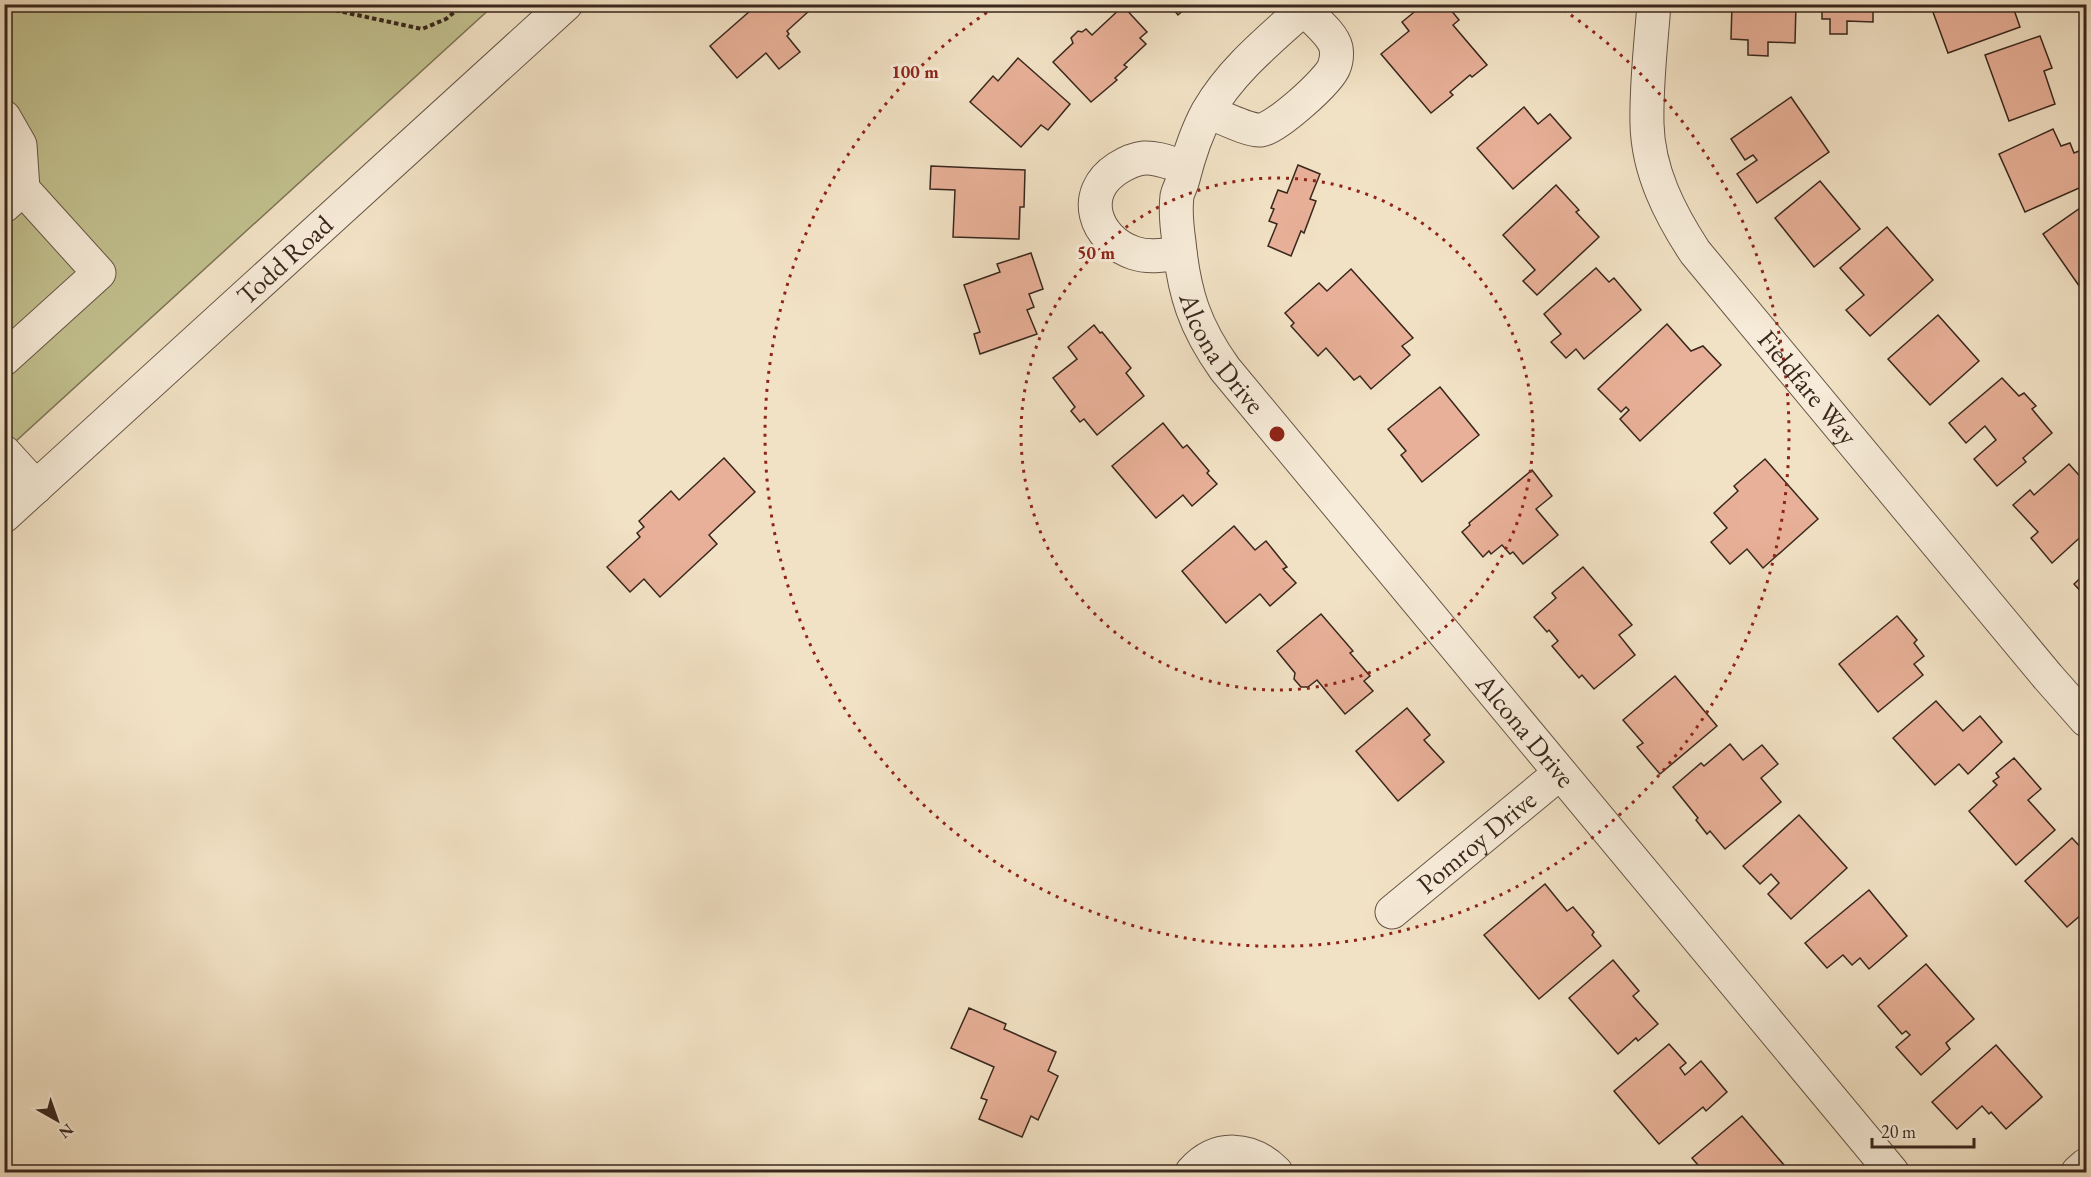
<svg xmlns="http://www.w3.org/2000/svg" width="2091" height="1177" font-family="'EB Garamond',serif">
<rect width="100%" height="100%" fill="#f2e2c5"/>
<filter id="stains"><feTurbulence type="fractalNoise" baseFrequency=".00333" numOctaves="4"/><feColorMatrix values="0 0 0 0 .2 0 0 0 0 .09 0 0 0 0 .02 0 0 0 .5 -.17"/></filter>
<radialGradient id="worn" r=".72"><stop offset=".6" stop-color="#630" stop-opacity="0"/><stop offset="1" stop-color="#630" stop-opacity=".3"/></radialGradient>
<!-- green -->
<polygon fill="#c2c18f" stroke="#7e7456" stroke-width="1.5" points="5,5 494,5 5,451"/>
<!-- building -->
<g fill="#e8b098" stroke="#39271d" stroke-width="1.5">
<polygon points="758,4 804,4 809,11 787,31 789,34 787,36 800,52 779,69 766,53 737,78 710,46"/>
<polygon points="1169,4 1190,4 1178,15"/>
<polygon points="1424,4 1446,4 1459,20 1453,25 1487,65 1472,77 1470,75 1450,92 1453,95 1431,113 1381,54 1409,31 1402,22"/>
<polygon points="1732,4 1796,4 1795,43 1768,42 1768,56 1748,55 1748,40 1731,39"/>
<polygon points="1822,4 1873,4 1873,22 1847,21 1847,34 1830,34 1830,19 1822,19"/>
<polygon points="1930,4 2012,4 2020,27 1948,53"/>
<polygon points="1123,6 1147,32 1140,38 1146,44 1124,65 1127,67 1115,78 1117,80 1091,102 1053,62 1073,43 1071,38 1078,31 1082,32 1086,29 1092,35"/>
<polygon points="2040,36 2052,68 2044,71 2055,104 2009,121 1985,55"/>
<polygon points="1018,58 1070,104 1048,130 1041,125 1021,147 970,102 993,76 998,81"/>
<polygon points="1791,97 1829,152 1757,203 1737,174 1757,160 1753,155 1745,160 1731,139"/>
<polygon points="1524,107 1538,124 1550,114 1571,138 1513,189 1477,148"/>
<polygon points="2053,129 2061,146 2070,143 2074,153 2079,151 2086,168 2086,185 2025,212 1999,154"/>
<polygon points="1298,165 1320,174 1310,199 1316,201 1304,233 1301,231 1291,256 1268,246 1277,224 1269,221 1274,209 1271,208 1278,190 1287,193"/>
<polygon points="931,166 1025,170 1024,207 1020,207 1019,239 953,237 955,190 930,189"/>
<polygon points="1820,181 1860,229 1814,267 1775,218"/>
<polygon points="1556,185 1579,210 1576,212 1599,237 1537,295 1523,281 1535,270 1503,235"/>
<polygon points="2086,204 2086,286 2082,290 2043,234"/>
<polygon points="1887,227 1933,280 1870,336 1846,310 1864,295 1840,268"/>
<polygon points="1031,253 1043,289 1029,294 1034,307 1027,310 1037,334 980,354 974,334 980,332 964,285 1000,272 997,264"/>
<polygon points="1596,268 1609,282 1614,278 1641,310 1584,359 1576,349 1566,358 1551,342 1561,334 1544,314"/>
<polygon points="1351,269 1413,338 1402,346 1410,355 1371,389 1360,376 1354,380 1326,348 1318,356 1291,326 1294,323 1285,313 1319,283 1327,291"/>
<polygon points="1938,315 1979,361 1930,405 1888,359"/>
<polygon points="1667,324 1691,351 1703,346 1721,365 1640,441 1620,419 1629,410 1626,407 1621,412 1598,389"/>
<polygon points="1094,325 1100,333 1102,332 1131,368 1126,373 1144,396 1097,435 1084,419 1080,422 1071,411 1075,407 1053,378 1077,359 1068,347"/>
<polygon points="2002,378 2019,396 2024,393 2036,406 2032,409 2052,433 2023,458 2026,462 1997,486 1974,459 1996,440 1985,426 1966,443 1949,423"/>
<polygon points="1440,387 1479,435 1422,482 1401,455 1406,451 1388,429"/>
<polygon points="1163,423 1183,448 1187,445 1209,471 1207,473 1217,484 1192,506 1183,495 1156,518 1112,466"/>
<polygon points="724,458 755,492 709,535 717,544 660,597 644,579 630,592 607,567 640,537 637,533 644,527 639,521 671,491 679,500"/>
<polygon points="1765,459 1818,519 1763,568 1747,549 1730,564 1711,542 1727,528 1714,513 1738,491 1734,486"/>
<polygon points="2069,464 2086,483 2086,532 2052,563 2031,538 2038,532 2013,505 2030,490 2034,495"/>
<polygon points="1532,470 1552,496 1536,509 1558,535 1523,564 1513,552 1510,554 1502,545 1491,554 1489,551 1483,557 1462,532 1470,525 1469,523"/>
<polygon points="1234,526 1255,550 1266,541 1287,567 1283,569 1296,583 1270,606 1260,594 1226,623 1182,571"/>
<polygon points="1583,567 1632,625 1619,635 1635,655 1594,689 1582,675 1579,678 1552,646 1558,641 1549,630 1547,632 1534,617 1556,598 1552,593"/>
<polygon points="2086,573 2086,597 2074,584"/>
<polygon points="1321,614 1353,651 1350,653 1370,676 1364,681 1373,691 1345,714 1317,680 1308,687 1301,687 1294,679 1295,673 1277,651"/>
<polygon points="1897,616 1917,640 1914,643 1924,656 1914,664 1923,675 1878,712 1839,664"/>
<polygon points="1675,676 1717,726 1660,774 1637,747 1643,743 1623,720"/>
<polygon points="1936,701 1963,731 1980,716 2002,742 1968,774 1959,764 1935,785 1893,738"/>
<polygon points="1407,708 1430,735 1424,740 1444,762 1398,801 1356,751"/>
<polygon points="1730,744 1743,760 1762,745 1778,764 1761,778 1781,802 1725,849 1710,831 1707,834 1696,820 1698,818 1673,787 1701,763 1704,766"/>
<polygon points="2014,758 2041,789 2028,800 2055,830 2016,865 1969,811 1997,785 1993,781 1999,777 1996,773"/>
<polygon points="1799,815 1847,868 1791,919 1768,894 1779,883 1771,874 1760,884 1743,866"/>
<polygon points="2072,838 2086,853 2086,918 2082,914 2067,927 2025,881"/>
<polygon points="1545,884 1567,911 1573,907 1594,932 1592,935 1601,946 1539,999 1484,935"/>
<polygon points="1869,890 1907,936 1869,969 1860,958 1852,965 1843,955 1827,968 1805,943"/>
<polygon points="1613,960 1639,991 1633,996 1658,1024 1638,1041 1636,1038 1618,1054 1569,998"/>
<polygon points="1926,964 1974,1019 1946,1043 1950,1049 1921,1075 1896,1047 1910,1035 1906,1031 1902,1034 1878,1006"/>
<polygon points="969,1008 1006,1024 1004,1029 1056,1052 1048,1071 1058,1076 1038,1120 1031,1116 1022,1137 979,1119 987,1100 981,1098 994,1067 951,1048"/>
<polygon points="1669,1044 1686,1063 1680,1068 1685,1075 1701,1061 1727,1092 1706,1111 1703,1107 1659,1144 1614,1091"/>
<polygon points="1996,1045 2042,1097 2006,1129 1991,1112 1989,1114 1982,1106 1957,1129 1932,1102"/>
<polygon points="1742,1116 1790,1172 1704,1172 1692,1158"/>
</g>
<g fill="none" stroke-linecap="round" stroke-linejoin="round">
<defs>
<g id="minor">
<path id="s1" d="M1309,4C1273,37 1233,68 1208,111C1196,133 1189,155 1183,179C1182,185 1178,190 1177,196C1175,211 1177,228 1179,242C1184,294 1195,327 1225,369L1892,1172"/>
<path id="s2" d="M1654,4C1651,44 1646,84 1647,124C1648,171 1670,214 1695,252L2048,677L2086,720"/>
<path d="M1208,112C1220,116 1248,131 1261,130C1275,129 1329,81 1334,67C1336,62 1337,54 1336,48C1333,34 1313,19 1304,9"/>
<polyline points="4,117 20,145 23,189"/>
<polyline points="4,206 23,189 99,273 4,359"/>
<path d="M1180,253C1165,255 1149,258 1134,253C1094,239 1079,193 1118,168C1126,163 1135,159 1144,158C1157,157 1173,164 1185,167"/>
<polyline points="4,452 36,487"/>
<path id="s3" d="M4,516L566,4"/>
<path id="s4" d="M1392,912L1560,773"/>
<path d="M1192,1172C1217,1144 1251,1147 1276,1172"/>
<polyline points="2078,1172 2086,1165"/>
</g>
</defs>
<!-- minor casing -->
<use href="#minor" stroke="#675647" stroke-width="35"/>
<!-- path -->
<polyline stroke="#39271d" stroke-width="4" stroke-dasharray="4.5 3" stroke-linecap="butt" points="306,4 422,29 446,19 464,4"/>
<!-- minor -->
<use href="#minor" stroke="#f7ecd9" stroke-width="33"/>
</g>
<!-- distance rings -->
<g fill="none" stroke="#8f2418" stroke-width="3" stroke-dasharray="3 6">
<circle cx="1277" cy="434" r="256"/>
<path d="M1556 5A512 512 0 1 1 998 5"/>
</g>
<g text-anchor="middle" stroke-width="6" stroke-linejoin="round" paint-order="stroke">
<!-- street labels -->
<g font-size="27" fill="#39271d" stroke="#f7ecd9">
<text dy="9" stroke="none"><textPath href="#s3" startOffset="380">Todd Road</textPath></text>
<text dy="9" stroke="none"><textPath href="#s1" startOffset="406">Alcona Drive</textPath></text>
<text dy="9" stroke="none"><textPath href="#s2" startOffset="435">Fieldfare Way</textPath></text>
<text dy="9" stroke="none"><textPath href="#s1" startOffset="892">Alcona Drive</textPath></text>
<text dy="9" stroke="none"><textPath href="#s4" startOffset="110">Pomroy Drive</textPath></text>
</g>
</g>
<circle cx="1277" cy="434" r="9" fill="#8f2418" stroke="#f7ecd9" stroke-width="3"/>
<g font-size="18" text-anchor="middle" font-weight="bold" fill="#8f2418" stroke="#f7ecd9" stroke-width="6" stroke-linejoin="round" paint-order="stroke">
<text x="915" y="78">100 m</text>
<text x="1096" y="259">50 m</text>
</g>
<!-- margin -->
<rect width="2091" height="1177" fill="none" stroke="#f2e2c5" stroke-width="24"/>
<rect x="6" y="6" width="2079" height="1165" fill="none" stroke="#39271d" stroke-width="3"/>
<rect x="12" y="12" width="2067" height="1153" fill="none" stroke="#39271d" stroke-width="1.5"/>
<!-- north arrow -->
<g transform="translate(57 1120) rotate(140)" stroke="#f7ecd9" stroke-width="4.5" paint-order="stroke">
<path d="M0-4.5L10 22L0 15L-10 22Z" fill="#39271d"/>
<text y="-9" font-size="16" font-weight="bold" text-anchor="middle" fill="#39271d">N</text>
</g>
<!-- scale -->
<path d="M1872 1138v9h102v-9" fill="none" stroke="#39271d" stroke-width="3"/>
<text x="1881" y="1138" font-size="18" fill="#39271d" stroke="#f7ecd9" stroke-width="4.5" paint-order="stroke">20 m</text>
<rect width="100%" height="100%" filter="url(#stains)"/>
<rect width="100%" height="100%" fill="url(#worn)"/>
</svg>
